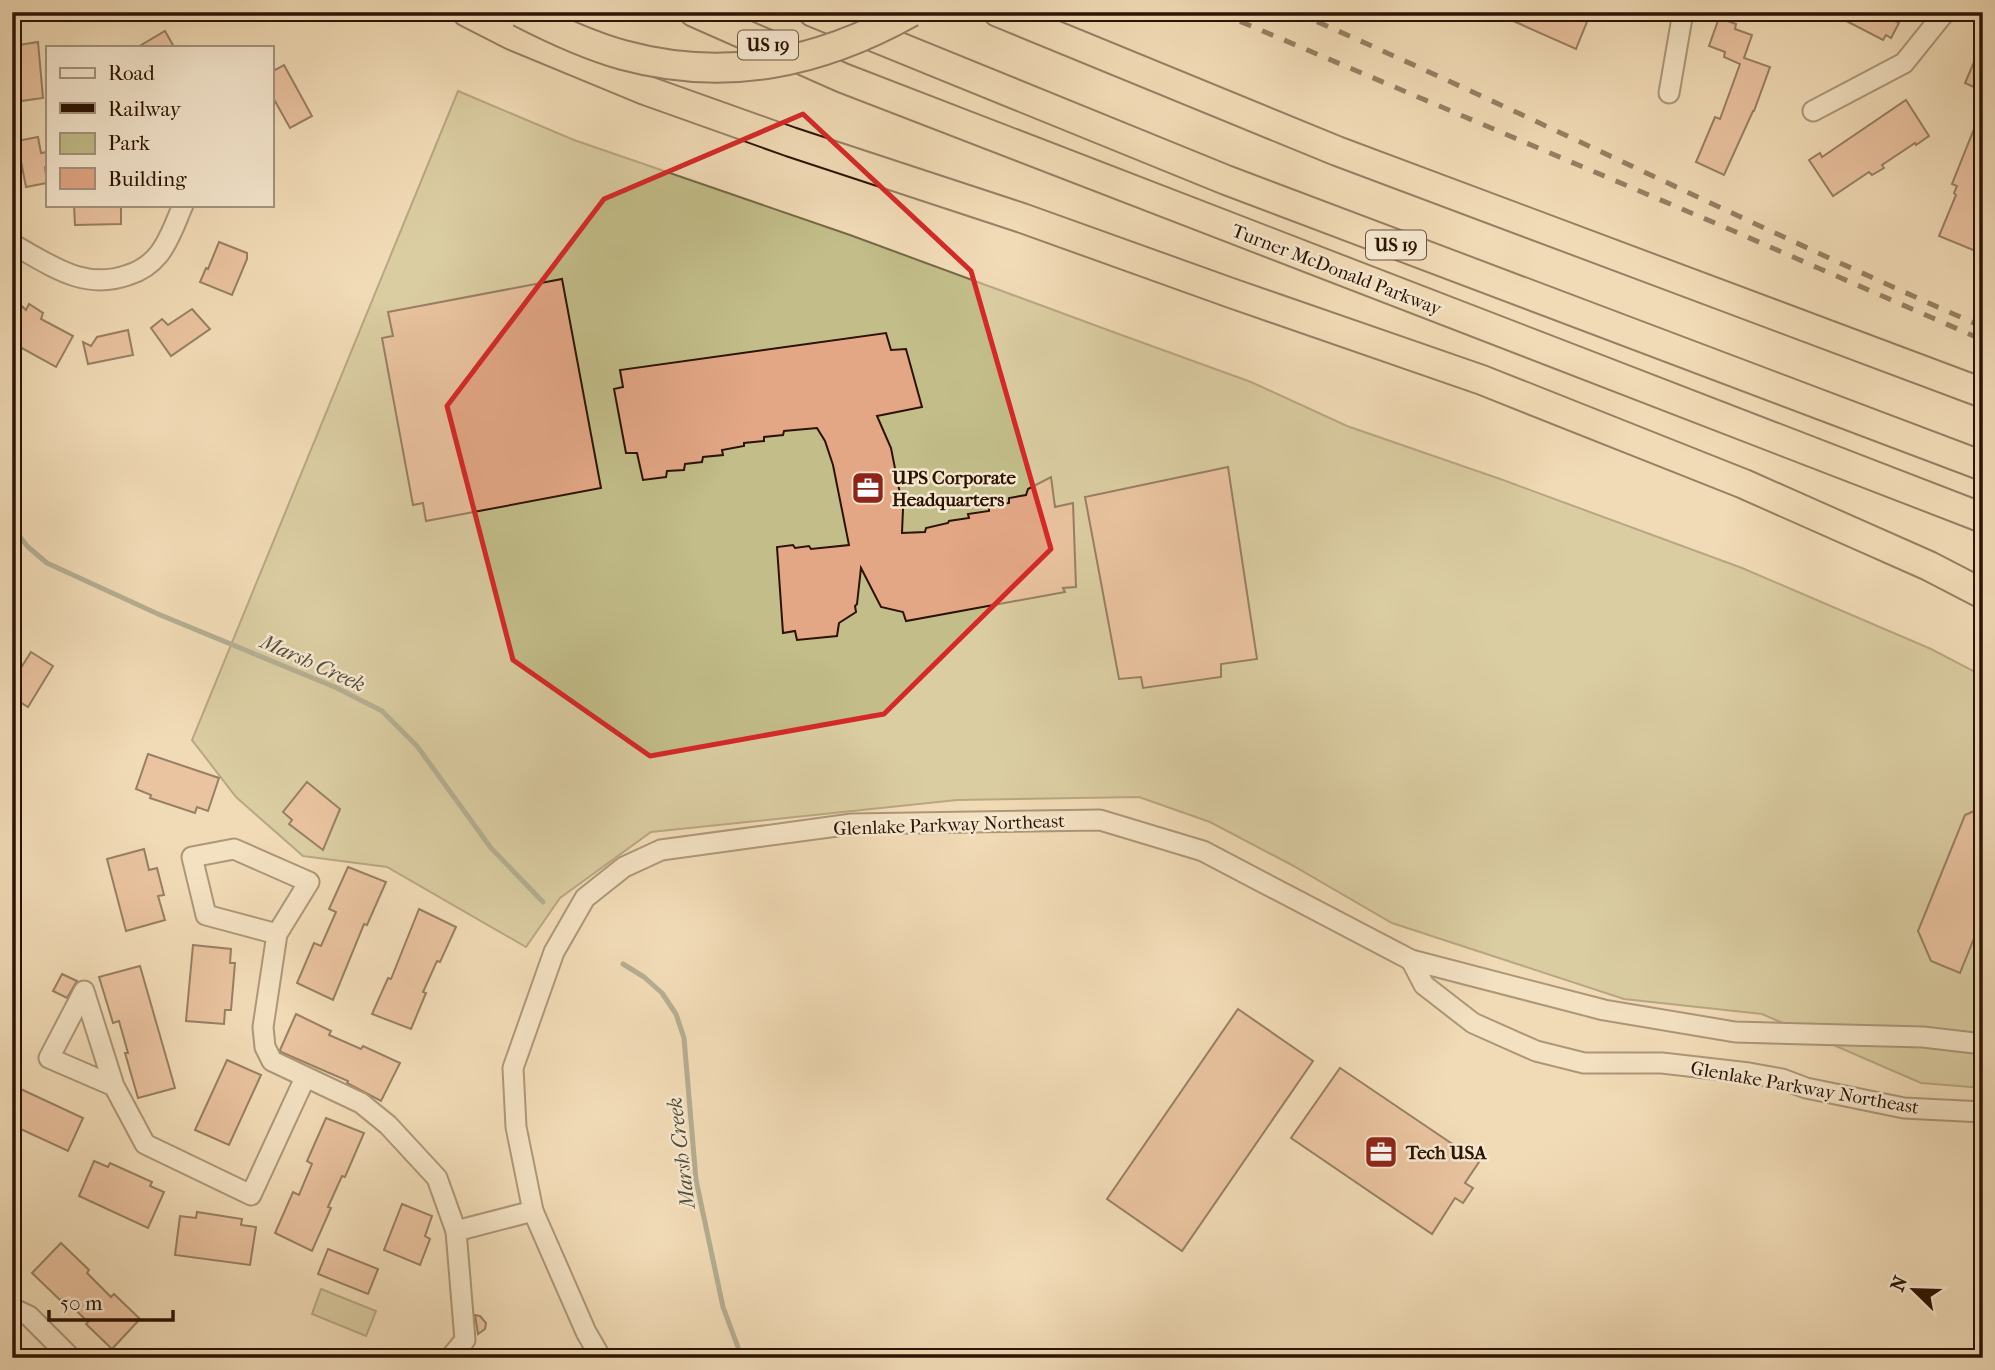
<svg xmlns="http://www.w3.org/2000/svg" width="1995" height="1370" font-family="'IM FELL French Canon',serif">
<rect width="100%" height="100%" fill="#f1dbb7"/>
<filter id="stains"><feTurbulence type="fractalNoise" baseFrequency=".00286" numOctaves="4"/><feColorMatrix values="0 0 0 0 .2 0 0 0 0 .09 0 0 0 0 .02 0 0 0 .5 -.17"/></filter>
<radialGradient id="worn" r=".72"><stop offset=".6" stop-color="#630" stop-opacity="0"/><stop offset="1" stop-color="#630" stop-opacity=".3"/></radialGradient>
<!-- green -->
<g fill="#c2bd89" stroke="#766846" stroke-width="2">
<polygon points="458,91 574,140 850,235 1116,333 1251,382 1347,426 1503,480 1742,568 1931,649 1983,676 1983,1088 1921,1083 1762,1014 1624,999 1392,923 1290,864 1210,822 1139,797 957,800 651,832 560,898 526,947 387,867 303,856 236,797 192,740"/>
<polygon points="321,1289 376,1311 366,1336 312,1314"/>
</g>
<g fill="none" stroke-linecap="round" stroke-linejoin="round">
<!-- stream -->
<g stroke="#6e7867" stroke-width="5">
<polyline points="12,527 28,547 47,563 158,614 337,688 382,711 417,746 491,848 543,902"/>
<polyline points="623,964 644,977 662,993 676,1014 684,1038 696,1180 723,1307 742,1358"/>
</g>
</g>
<!-- building -->
<g fill="#e3a786" stroke="#2b1302" stroke-width="2">
<polygon points="1493,12 1591,12 1576,49"/>
<polygon points="1829,12 1897,12 1893,20 1899,23 1891,38 1886,35 1883,40"/>
<polygon points="1719,18 1736,24 1735,29 1752,35 1744,58 1770,67 1754,111 1753,111 1724,175 1696,162 1715,117 1720,119 1740,64 1724,57 1725,52 1709,46"/>
<polygon points="165,31 174,47 138,47"/>
<polygon points="1983,41 1983,91 1965,83"/>
<polygon points="38,42 43,98 21,101 16,65 12,66 12,46"/>
<polygon points="284,65 312,116 290,128 271,94 271,72"/>
<polygon points="1906,100 1929,136 1916,145 1915,143 1882,165 1884,168 1872,175 1869,172 1833,196 1809,160 1820,153 1822,157"/>
<polygon points="1982,109 1983,241 1978,252 1939,236 1956,195 1954,193 1957,186 1952,184"/>
<polygon points="38,137 41,153 47,152 47,166 45,167 47,183 26,187 17,141"/>
<polygon points="74,205 121,205 121,224 75,225"/>
<polygon points="219,242 247,253 247,259 232,295 200,282 206,268 208,269"/>
<polygon points="562,279 601,488 426,521 423,503 413,505 382,338 393,336 388,312"/>
<polygon points="12,297 26,310 29,304 43,313 41,319 73,336 56,367 18,346 21,337 12,332"/>
<polygon points="192,309 210,329 171,356 151,328 162,319 168,325"/>
<polygon points="128,330 133,355 88,364 83,342 91,346 97,337"/>
<polygon points="886,333 891,350 906,349 922,407 877,416 891,448 903,509 902,533 925,532 926,528 948,523 949,521 969,518 968,514 989,511 989,506 1009,503 1009,498 1026,495 1028,489 1051,477 1055,507 1073,503 1076,587 1063,588 1065,592 906,621 903,612 881,607 861,568 857,604 855,606 856,612 839,623 837,636 797,640 795,631 783,633 777,547 793,545 795,548 809,546 811,549 849,545 833,465 825,441 817,428 784,431 783,435 764,437 764,441 744,443 744,446 722,450 723,455 703,457 702,462 685,464 684,470 667,471 666,477 643,480 637,453 626,453 614,389 623,387 620,370"/>
<polygon points="1228,467 1257,659 1221,664 1221,677 1143,688 1141,677 1119,679 1085,497"/>
<polygon points="31,652 53,666 28,707 12,697 12,682"/>
<polygon points="148,754 219,778 208,811 197,807 195,813 150,798 151,795 136,789"/>
<polygon points="307,782 340,809 323,850 289,824 292,820 283,812"/>
<polygon points="1983,807 1983,916 1960,973 1931,961 1918,931 1965,815"/>
<polygon points="144,849 149,870 157,868 164,895 158,896 165,920 126,931 107,859"/>
<polygon points="348,867 386,882 367,925 364,924 333,1000 297,983 314,943 321,946 336,912 329,909"/>
<polygon points="419,909 456,927 440,962 437,961 423,992 426,993 411,1029 372,1014 388,978 391,979"/>
<polygon points="193,945 231,949 230,963 235,963 231,1010 225,1010 224,1024 186,1021"/>
<polygon points="140,966 175,1088 138,1098 125,1053 128,1053 119,1021 113,1023 99,977"/>
<polygon points="62,974 77,981 67,998 53,991"/>
<polygon points="1238,1009 1313,1061 1182,1251 1107,1199"/>
<polygon points="296,1014 331,1031 329,1035 361,1049 363,1046 400,1063 381,1101 347,1083 348,1081 281,1052 280,1050"/>
<polygon points="227,1060 261,1075 229,1145 195,1130"/>
<polygon points="1340,1068 1479,1162 1465,1183 1473,1188 1463,1203 1455,1198 1432,1234 1291,1138"/>
<polygon points="12,1085 83,1118 68,1151 12,1125"/>
<polygon points="326,1118 364,1133 345,1177 342,1176 328,1207 331,1208 312,1251 275,1233 293,1192 299,1195 312,1164 307,1161"/>
<polygon points="94,1161 108,1167 110,1163 152,1182 150,1186 164,1192 148,1228 79,1196"/>
<polygon points="402,1204 432,1216 425,1236 430,1239 420,1265 384,1250"/>
<polygon points="197,1212 242,1219 241,1225 256,1227 250,1265 175,1255 180,1216 196,1218"/>
<polygon points="61,1243 89,1270 87,1273 111,1297 114,1294 140,1319 112,1349 86,1324 88,1322 63,1298 60,1300 32,1273"/>
<polygon points="328,1249 378,1269 368,1294 318,1274"/>
<polygon points="475,1315 480,1316 486,1323 485,1329 478,1334"/>
</g>
<g fill="none" stroke-linecap="round" stroke-linejoin="round">
<defs>
<g id="minor">
<polyline points="1669,93 1683,12"/>
<polyline points="1813,111 1904,63 1945,12"/>
<path d="M12,244C51,265 83,291 128,275C141,271 151,264 159,254C170,240 176,221 183,205"/>
<polyline points="277,934 206,915 192,857 234,849 309,882 277,934 263,1027 265,1047 272,1061 361,1103 388,1125 437,1178 456,1231 465,1340 450,1358"/>
<polyline points="1411,960 1424,985 1473,1023 1536,1051 1584,1063 1662,1063 1749,1073 1782,1079 1806,1088 1904,1108 1983,1112"/>
<polyline points="114,1086 49,1058 84,991 114,1086 145,1144 251,1195 305,1078"/>
<polyline points="456,1231 533,1211"/>
<polyline points="12,1308 29,1316 71,1358"/>
<polyline points="601,1358 586,1332 533,1211 516,1127 513,1068 554,952 585,898 624,867 661,850 852,824 1100,820 1203,851 1411,960 1604,1010 1735,1032 1923,1037 1983,1044"/>
</g>
<g id="highway">
<polyline points="467,12 512,35 645,90 791,142 1022,218 1231,293 1482,380 1744,484 1929,566 1983,594"/>
<polyline points="694,12 843,78 1983,518"/>
<polyline points="813,12 1226,180 1983,466"/>
<polyline points="998,12 1337,151 1983,393"/>
</g>
</defs>
<!-- minor casing -->
<use href="#minor" stroke="#5c452f" stroke-width="23"/>
<!-- highway casing -->
<use href="#highway" stroke="#2b1302" stroke-width="32"/>
<!-- minor -->
<use href="#minor" stroke="#f6e8d0" stroke-width="19"/>
<!-- highway -->
<use href="#highway" stroke="#f1dbb7" stroke-width="28"/>
<!-- rail -->
<g stroke="#2b1302" stroke-width="5" stroke-dasharray="12 12" stroke-linecap="butt">
<polyline points="1218,12 1729,229 1983,340"/>
<path d="M1295,12C1526,113 1752,226 1983,327"/>
</g>
<defs>
<path id="highway-bridge" d="M520,12C553,29 587,45 623,55C726,83 820,63 911,12"/>
</defs>
<!-- highway-bridge casing -->
<use href="#highway-bridge" stroke="#2b1302" stroke-width="32" stroke-linecap="butt"/>
<!-- highway-bridge -->
<use href="#highway-bridge" stroke="#f1dbb7" stroke-width="28"/>
</g>
<!-- marked area -->
<path d="M0 0H1995V1370H0ZM803,114L971,271L1051,549L884,714L650,756L513,660L447,406L604,199Z" fill="#f1dbb7" fill-opacity=".55" fill-rule="evenodd"/>
<path fill="none" stroke="#d62828" stroke-width="5" stroke-linejoin="round" d="M803,114L971,271L1051,549L884,714L650,756L513,660L447,406L604,199Z"/>
<!-- icons -->
<defs>
<symbol id="office-square" viewBox="-11 -11 22 22"><rect x="-9" y="-9" width="18" height="18" rx="4" fill="#8f2418" stroke="#f6e8d0"/><path d="M-6-3h4V-5.5h4V-3h4V5H-6ZM-1-4.5V-3h2v-1.5ZM-6 0V1H6V0Z" fill="#fff"/></symbol>
</defs>
<g fill-rule="evenodd">
<use href="#office-square" x="849" y="469" width="38" height="38"/>
<use href="#office-square" x="1362" y="1133" width="38" height="38"/>
</g>
<g text-anchor="middle" stroke-width="5" stroke-linejoin="round" paint-order="stroke">
<!-- shield labels -->
<g fill="#f6e8d0" stroke="#685340" stroke-width="2">
<rect x="738" y="30.5" width="60" height="29" rx="5"/>
<rect x="1366" y="230.5" width="60" height="29" rx="5"/>
</g>
<g font-size="18" font-weight="bold" fill="#2b1302">
<text x="768" y="51">US 19</text>
<text x="1396" y="251">US 19</text>
</g>
<!-- street labels -->
<g font-size="19" fill="#2b1302" stroke="#f6e8d0">
<text transform="translate(1337 269) rotate(21)" y="7">Turner McDonald Parkway</text>
<text transform="translate(949 824) rotate(-2)" y="7">Glenlake Parkway Northeast</text>
<text transform="translate(1805 1087) rotate(10)" y="7">Glenlake Parkway Northeast</text>
</g>
<!-- poi labels -->
<g font-size="19" font-weight="bold" fill="#2b1302" stroke="#f6e8d0" text-anchor="start">
<text x="892" y="484">UPS Corporate<tspan x="892" dy="22">Headquarters</tspan></text>
<text x="1406" y="1159">Tech USA</text>
</g>
<!-- water labels -->
<g font-size="21" font-style="italic" fill="#524e3d" stroke="#f6e8d0">
<text transform="translate(313 663) rotate(24)" y="7">Marsh Creek</text>
<text transform="translate(681 1153) rotate(-97)" y="7">Marsh Creek</text>
</g>
</g>
<!-- margin -->
<rect width="1995" height="1370" fill="none" stroke="#f1dbb7" stroke-width="42"/>
<rect x="14" y="14" width="1967" height="1342" fill="none" stroke="#2b1302" stroke-width="3.5"/>
<rect x="21" y="21" width="1953" height="1328" fill="none" stroke="#2b1302" stroke-width="2"/>
<!-- legend -->
<rect x="46" y="46" width="228" height="161" fill="#f6e8d0" stroke="#a5937e" stroke-width="2"/>
<rect x="60" y="68" width="35" height="10" fill="#f6e8d0" stroke="#a5937e" stroke-width="2"/>
<text x="108" y="80" font-size="21" fill="#2b1302">Road</text>
<rect x="60" y="103" width="35" height="10" fill="#2b1302" stroke="#a5937e" stroke-width="2"/>
<text x="108" y="116" font-size="21" fill="#2b1302">Railway</text>
<rect x="60" y="133" width="35" height="21" fill="#c2bd89" stroke="#a5937e" stroke-width="2"/>
<text x="108" y="150" font-size="21" fill="#2b1302">Park</text>
<rect x="60" y="168" width="35" height="21" fill="#e3a786" stroke="#a5937e" stroke-width="2"/>
<text x="108" y="186" font-size="21" fill="#2b1302">Building</text>
<!-- north arrow -->
<g transform="translate(1914 1290) rotate(293)" stroke="#f6e8d0" stroke-width="5" paint-order="stroke">
<path d="M0-5L12 26L0 18L-12 26Z" fill="#2b1302"/>
<text y="-10" font-size="19" font-weight="bold" text-anchor="middle" fill="#2b1302">N</text>
</g>
<!-- scale -->
<path d="M49 1310v10h124v-10" fill="none" stroke="#2b1302" stroke-width="3.5"/>
<text x="60" y="1310" font-size="21" fill="#2b1302" stroke="#f6e8d0" stroke-width="5" paint-order="stroke">50 m</text>
<rect width="100%" height="100%" filter="url(#stains)"/>
<rect width="100%" height="100%" fill="url(#worn)"/>
</svg>
